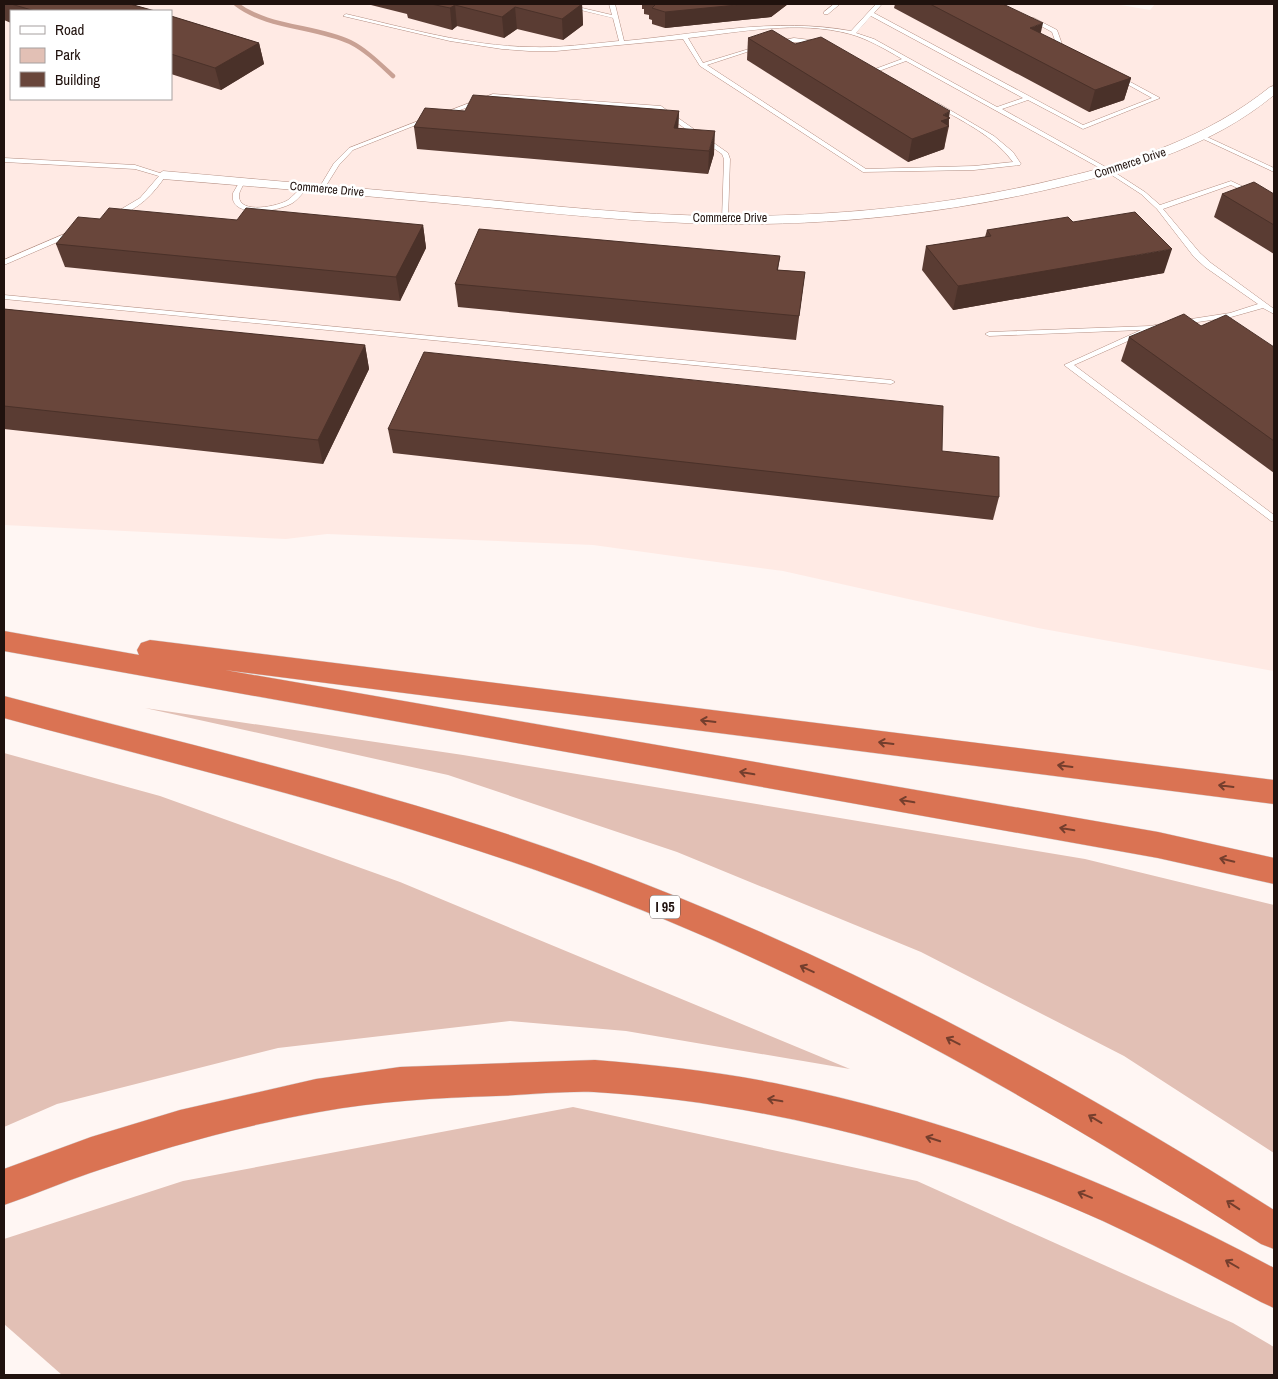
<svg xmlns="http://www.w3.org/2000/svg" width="1278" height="1379" font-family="'Archivo Narrow',sans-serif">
<rect width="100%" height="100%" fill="#fff6f3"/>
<!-- built -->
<path fill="#ffeae4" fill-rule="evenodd" d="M4,4H1115L1150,10L1155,4H1274V671L1038,628L783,571L593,545L327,534L286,539L4,525ZM11,11H171V99H11Z"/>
<!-- green -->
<g fill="#e2c0b5">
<polygon points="145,708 463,755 1085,859 1274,905 1274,1153 1124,1056 921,952 677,852 448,775"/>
<polygon points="4,753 160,796 400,882 850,1069 626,1031 510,1021 278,1048 57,1104 4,1127"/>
<polygon points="573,1107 917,1181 1233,1323 1274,1347 1274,1375 62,1375 4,1324 4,1239 183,1181"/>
</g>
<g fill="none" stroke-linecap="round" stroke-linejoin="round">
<!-- stream -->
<path stroke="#c9a194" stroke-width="4.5" d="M236,4C267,28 315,26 350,42C366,50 380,64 393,76"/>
<defs>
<g id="lane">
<path d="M556,4H565L612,15L609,4H615L624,41C699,34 776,17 851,31L876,4H882L874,13L1083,125L1152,98L1116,78L1121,77L1160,98L1083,129L1028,100L1002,109L1111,170L1145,192L1160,205L1231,181L1274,201V206L1272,205L1231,185L1163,209L1200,253L1211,263L1274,309V314L1263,308L1231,317L1178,325V321L1230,313L1258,304L1205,267L1194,257L1157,209L1141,194L1107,172L906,61L879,71H875V69L902,59C885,49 868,39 850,34C798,20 741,32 688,38L703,63L762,45V47L707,65L866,169L974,166L1013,162C994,136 964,122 936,106V104L938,103L994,136L1013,152L1021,164L1020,165L974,170L863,172L700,66L683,39L556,51H529L502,49L450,41L343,16L346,14C407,28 468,46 531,47C560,48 589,44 619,41L613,18ZM871,16L1023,98L997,107L874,39L856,33Z"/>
<polygon points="834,4 840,4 828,14 824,14 824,12"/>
<polygon points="1030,18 1034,18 1057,30 1063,47 1068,50 1068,52 1058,49 1052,32 1030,20"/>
<polygon points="794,38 819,41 822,43 819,45 794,42 777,44 774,42"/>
<polygon points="493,94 661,106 728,153 730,159 728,219 725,221 722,219 724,159 722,154 657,109 494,98 443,116 438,115"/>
<polygon points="426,118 431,119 353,150 339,165 324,189 319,188 334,163 349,148"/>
<polygon points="1201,136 1205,136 1274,168 1274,172 1201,138"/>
<path d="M4,158L135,165L166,175C154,194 138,210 115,217L112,215L113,214L140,198L159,176L135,169L4,162Z"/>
<path d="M242,180L245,182C243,186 239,191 239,196C239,215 279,206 288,200C293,196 298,191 302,186L307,187C304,192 299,198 294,202C283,210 249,216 237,206C235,205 234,202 233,200V193L240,181Z"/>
<polygon points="69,232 76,234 4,265 4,260"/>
<polygon points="4,295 891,380 895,382 891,384 4,299"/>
<polygon points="1167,323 1171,325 1170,327 1155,329 1074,365 1274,515 1274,522 1271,521 1064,365 1141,330 989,336 985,334 989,332 1150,326"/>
</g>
<path id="street" d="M1274,86V95C1215,144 1141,167 1067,185C952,213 834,226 716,224C628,222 541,212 453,204C357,195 260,187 163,179L157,175L163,171C265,180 367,189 469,198C553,206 636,215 719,216C833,217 947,206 1058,179C1135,161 1208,137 1270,87Z"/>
<g id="highway">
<polygon points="4,631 139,655 137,650 141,643 150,640 1274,780 1274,804 225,670 1158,832 1274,858 1274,884 1158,858 4,651"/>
<path d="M4,696C200,748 400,793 590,863C831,952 1057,1072 1274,1210V1249L1261,1244C1041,1102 813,971 566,881C383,814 192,769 4,718Z"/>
<path d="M595,1060C655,1065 715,1071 774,1083C954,1119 1114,1182 1274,1268V1308L1261,1302C1209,1274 1157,1246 1103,1221C949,1151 764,1102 594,1092C562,1091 528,1095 496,1096C436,1098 378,1101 319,1112C241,1126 165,1147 90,1173C61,1183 33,1195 4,1205V1169L91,1137L180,1110L316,1079L400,1067Z"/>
</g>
</defs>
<!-- lane casing -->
<use href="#lane" stroke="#b48e82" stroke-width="1"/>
<!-- street casing -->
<use href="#street" stroke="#b48e82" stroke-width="1"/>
<!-- highway casing -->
<use href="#highway" stroke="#d7d4d4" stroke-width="1"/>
<!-- lane -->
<use href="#lane" fill="#fff" fill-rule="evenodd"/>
<!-- street -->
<use href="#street" fill="#fff" fill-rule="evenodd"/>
<!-- highway -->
<use href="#highway" fill="#da7353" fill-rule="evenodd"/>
</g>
<!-- wall -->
<g fill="#5a3c33">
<polygon points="4,4 130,4 155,11 11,11 11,23 4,20"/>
<polygon points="367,4 582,4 583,25 563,40 517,29 504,38 457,26 452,30 408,18 407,14"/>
<polygon points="641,4 788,4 771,17 665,28 652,24 652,20 649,19 649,15 644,14 644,9 642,9 642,4"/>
<polygon points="895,4 1003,4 1041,34 1131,78 1124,100 1089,112 894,8"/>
<polygon points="171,16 259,43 264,64 221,90 171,74"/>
<polygon points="748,38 795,44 949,118 949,126 944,149 908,162 747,60"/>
<polygon points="465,111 679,111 678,128 714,154 708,174 417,149 414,127"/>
<polygon points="1222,194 1274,194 1274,254 1214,217"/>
<polygon points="100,219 237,220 423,225 426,248 400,301 65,267 56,244"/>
<polygon points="1073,222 1164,273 953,310 922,270 926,246 985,237 987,230"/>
<polygon points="780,256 778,270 805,272 796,340 458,307 455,284"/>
<polygon points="4,309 365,345 369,369 323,464 4,429"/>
<polygon points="1201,326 1274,347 1274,473 1121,361 1129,337"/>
<polygon points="388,429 942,451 999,497 993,520 393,453"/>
</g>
<!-- shaded-wall -->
<g fill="#4a3129">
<polygon points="582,4 583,25 563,40 562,19"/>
<polygon points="747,4 788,4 771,17 665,28 665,12"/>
<polygon points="455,5 457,26 452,30 450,8"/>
<polygon points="515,7 517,29 504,38 502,17"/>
<polygon points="1043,23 1038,45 1030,28"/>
<polygon points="259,43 264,64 221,90 215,68"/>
<polygon points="1131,78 1124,100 1089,112 1095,90"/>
<polygon points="679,111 678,134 674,128"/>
<polygon points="950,111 944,149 908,162 912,139 943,115"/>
<polygon points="715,131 714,154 708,174 709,151"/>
<polygon points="423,225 426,248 400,301 396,277"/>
<polygon points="1172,249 1164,273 953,310 958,286"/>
<polygon points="365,345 369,369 323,464 318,440"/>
</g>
<!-- building -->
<g fill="#69463b" stroke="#4a3129">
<polygon points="11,4 130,4 155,11 35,11"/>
<polygon points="431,4 582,4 562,19 515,7 502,17 455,5 450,8"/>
<polygon points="653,4 747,4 665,12 652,8 656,4"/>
<polygon points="930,4 1003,4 1043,23 1030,28 1131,78 1095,90"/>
<polygon points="171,16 259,43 215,68 171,54"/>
<polygon points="772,30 795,44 821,37 950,111 943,115 950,118 941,121 949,126 912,139 748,38"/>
<polygon points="473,95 679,111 674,128 715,131 709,151 414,127 425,108 465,111"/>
<polygon points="1254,182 1274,194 1274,225 1222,194"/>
<polygon points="109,208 237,220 246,208 423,225 396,277 56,244 78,217 100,219"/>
<polygon points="1135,212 1172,249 958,286 926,246 991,236 987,230 1068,217 1073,222"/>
<polygon points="479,229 780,256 777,270 805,272 799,316 455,284"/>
<polygon points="4,309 365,345 318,440 4,406"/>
<polygon points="1184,314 1201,326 1226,315 1274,347 1274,441 1129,337"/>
<polygon points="424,352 943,406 942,451 999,457 999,497 388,429"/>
</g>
<!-- one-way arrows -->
<defs><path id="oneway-shaft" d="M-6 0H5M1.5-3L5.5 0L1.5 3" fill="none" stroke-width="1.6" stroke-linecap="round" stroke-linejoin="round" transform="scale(1.25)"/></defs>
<g stroke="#743e2d">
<use href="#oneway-shaft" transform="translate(708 721) rotate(-173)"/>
<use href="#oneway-shaft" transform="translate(886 743) rotate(-173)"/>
<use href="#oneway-shaft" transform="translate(1065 766) rotate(-173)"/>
<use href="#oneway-shaft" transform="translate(747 773) rotate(-170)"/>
<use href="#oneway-shaft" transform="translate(1226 786) rotate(-173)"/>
<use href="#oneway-shaft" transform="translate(907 801) rotate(-170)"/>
<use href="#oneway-shaft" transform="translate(1067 829) rotate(-170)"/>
<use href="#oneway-shaft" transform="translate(1227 860) rotate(-167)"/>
<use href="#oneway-shaft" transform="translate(807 969) rotate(-155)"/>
<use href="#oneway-shaft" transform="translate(953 1041) rotate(-153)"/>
<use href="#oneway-shaft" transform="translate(775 1100) rotate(-170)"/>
<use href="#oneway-shaft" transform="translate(1095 1119) rotate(-149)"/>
<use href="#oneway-shaft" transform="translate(933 1139) rotate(-162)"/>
<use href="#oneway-shaft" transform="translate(1085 1195) rotate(-158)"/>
<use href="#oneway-shaft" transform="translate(1233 1205) rotate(-147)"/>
<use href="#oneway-shaft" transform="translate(1232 1264) rotate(-150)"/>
</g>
<g text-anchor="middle" stroke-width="5" stroke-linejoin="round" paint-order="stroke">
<!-- far-street labels -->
<g font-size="12" fill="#20120e" stroke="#fff">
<text transform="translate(1130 163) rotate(-18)" y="4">Commerce Drive</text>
<text transform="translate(327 189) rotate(5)" y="4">Commerce Drive</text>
<text x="730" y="222">Commerce Drive</text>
</g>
<!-- shield labels -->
<rect fill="#fff" stroke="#635956" stroke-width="1" x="650" y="895.5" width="30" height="23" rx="4"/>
<g font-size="14" font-weight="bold" fill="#20120e">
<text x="665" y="912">I 95</text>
</g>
</g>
<!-- border -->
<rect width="1278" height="1379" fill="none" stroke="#20120e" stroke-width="10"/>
<!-- legend -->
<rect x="10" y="10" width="162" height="90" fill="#ffffff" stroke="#a6a09f"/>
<rect x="20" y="26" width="25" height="8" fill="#ffffff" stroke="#a6a09f"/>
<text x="55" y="35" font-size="15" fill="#20120e">Road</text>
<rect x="20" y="48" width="25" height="15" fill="#e2c0b5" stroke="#a6a09f"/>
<text x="55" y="60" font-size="15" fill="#20120e">Park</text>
<rect x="20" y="72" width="25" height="15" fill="#69463b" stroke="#a6a09f"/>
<text x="55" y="85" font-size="15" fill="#20120e">Building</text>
</svg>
